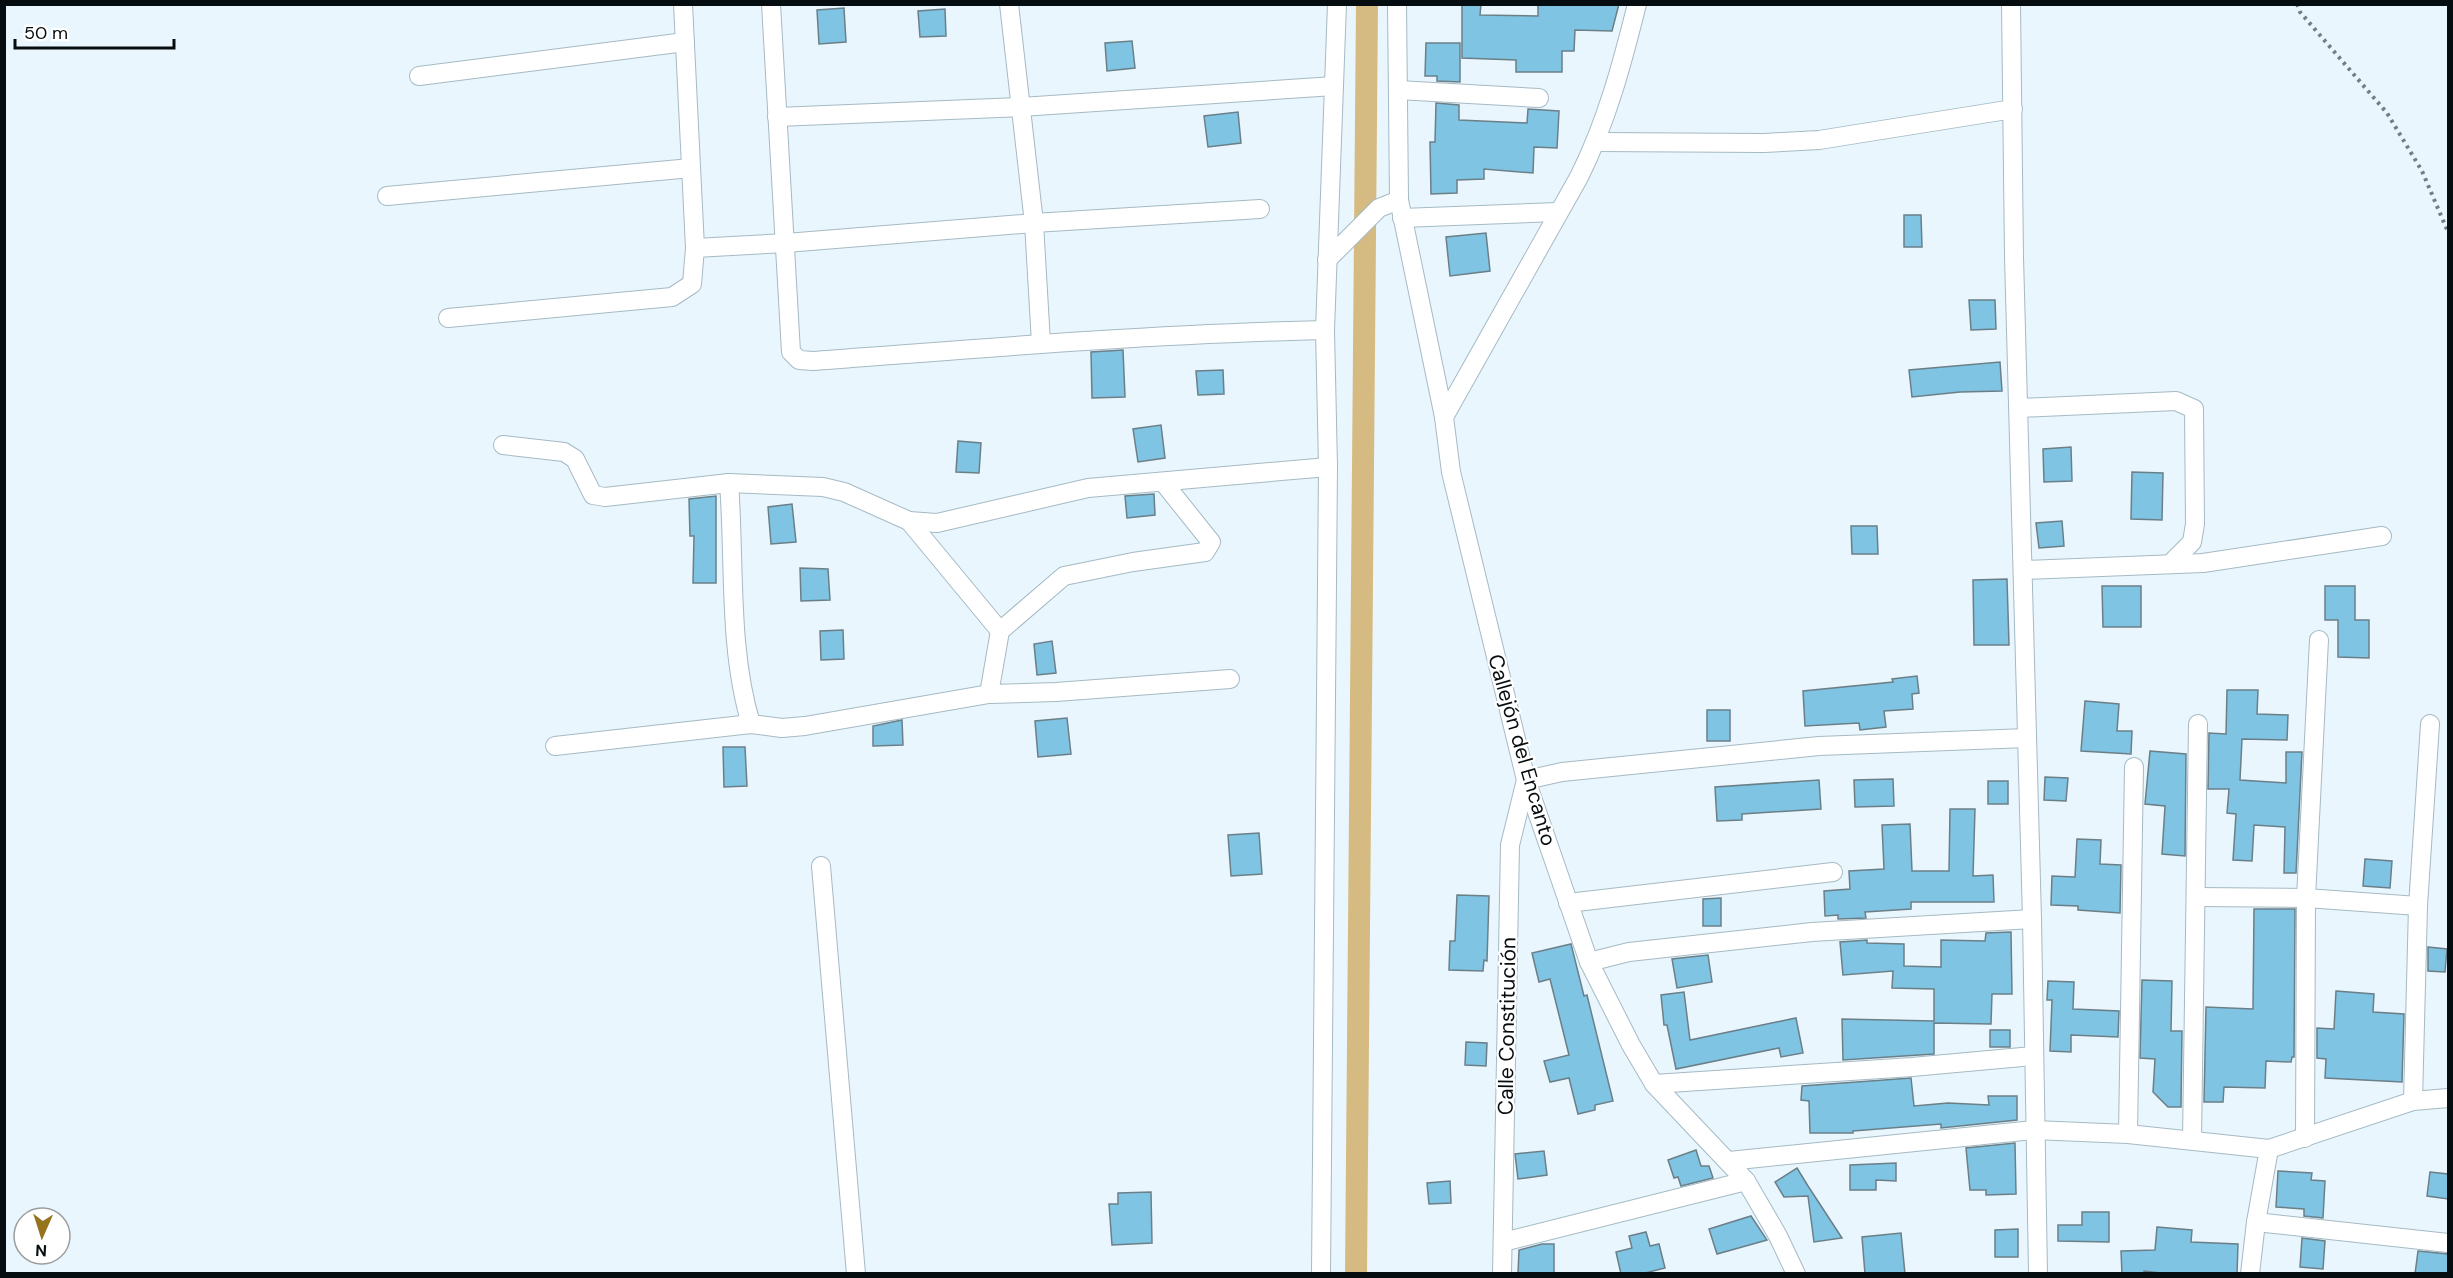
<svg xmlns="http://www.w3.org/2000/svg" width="2453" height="1278" font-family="'DM Sans',sans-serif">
<rect width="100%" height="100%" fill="#e9f6fd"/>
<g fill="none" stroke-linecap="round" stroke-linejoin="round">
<!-- canal -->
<polyline stroke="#d5bb81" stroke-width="22" points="1356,1274 1367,4"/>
</g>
<!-- building -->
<g fill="#7fc4e2" stroke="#6b7f89" stroke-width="1.5">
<polygon points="1462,4 1481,4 1480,15 1538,16 1538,4 1619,4 1612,31 1575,30 1574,51 1562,51 1562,72 1516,72 1516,60 1462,58"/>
<polygon points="844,8 846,42 819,44 817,10"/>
<polygon points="945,9 946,36 920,37 918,11"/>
<polygon points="1132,41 1135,68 1107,71 1105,43"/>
<polygon points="1426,43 1460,43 1460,82 1437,81 1437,76 1425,76"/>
<polygon points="1436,103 1459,105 1459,120 1527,123 1528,109 1559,111 1557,148 1534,147 1533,173 1484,169 1484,179 1457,180 1457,193 1431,194 1430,142 1435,142"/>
<polygon points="1238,112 1241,143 1208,147 1204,116"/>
<polygon points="1904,215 1921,215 1922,247 1904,247"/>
<polygon points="1486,233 1490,271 1450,276 1446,237"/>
<polygon points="1969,300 1995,300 1996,329 1971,330"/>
<polygon points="1123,350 1125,397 1092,398 1091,352"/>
<polygon points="2000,362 2002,391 1960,392 1912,397 1909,370"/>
<polygon points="1223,370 1224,394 1198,395 1196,371"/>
<polygon points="1161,425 1165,458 1138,462 1133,429"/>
<polygon points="958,441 981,443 979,473 956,472"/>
<polygon points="2071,447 2072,481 2044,482 2043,449"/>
<polygon points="2132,472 2163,473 2162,520 2131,519"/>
<polygon points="1154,494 1155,515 1127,518 1125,496"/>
<polygon points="716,496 716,583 693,583 694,536 690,536 689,499"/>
<polygon points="792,504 796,542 771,544 768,507"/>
<polygon points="2062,521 2064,546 2039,548 2036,523"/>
<polygon points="1851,526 1877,526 1878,554 1852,554"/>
<polygon points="800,568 828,569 830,600 801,601"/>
<polygon points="2007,579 2009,645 1974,645 1973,580"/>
<polygon points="2102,586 2141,586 2141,627 2103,627"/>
<polygon points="2325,586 2355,586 2355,620 2369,620 2369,658 2338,657 2338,620 2325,620"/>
<polygon points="843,630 844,659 821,660 820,631"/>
<polygon points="1052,641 1056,673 1037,675 1034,644"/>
<polygon points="1917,676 1919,693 1912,694 1913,709 1884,711 1886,727 1860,730 1859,723 1805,726 1803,691 1893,682 1892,679"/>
<polygon points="2227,690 2258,690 2257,714 2288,715 2287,740 2242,739 2240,780 2286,783 2286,752 2302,752 2296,873 2284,873 2285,827 2254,825 2252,861 2233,860 2236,814 2227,813 2229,789 2208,789 2209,733 2226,734"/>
<polygon points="2085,701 2119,704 2117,731 2132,731 2131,754 2081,751"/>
<rect x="1707" y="710" width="23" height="31"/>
<polygon points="1067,718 1071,754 1038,757 1035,721"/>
<polygon points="902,720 903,745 873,746 873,726"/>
<polygon points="723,747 745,747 747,786 724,787"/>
<polygon points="2150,751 2186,754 2185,856 2162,854 2165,806 2145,804"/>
<polygon points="2045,777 2068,778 2066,801 2044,800"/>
<polygon points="1893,779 1894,806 1855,807 1854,780"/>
<polygon points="1819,780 1821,809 1742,814 1742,820 1717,821 1715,787"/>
<rect x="1988" y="781" width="20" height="23"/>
<polygon points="1950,809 1975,809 1973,876 1993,875 1994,902 1911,902 1911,909 1865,912 1866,918 1838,919 1838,915 1825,916 1824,891 1850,889 1849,871 1884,869 1882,825 1910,824 1912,871 1949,871"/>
<polygon points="1259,833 1262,874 1231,876 1228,835"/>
<polygon points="2077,839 2101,840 2100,864 2121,865 2120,913 2078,910 2078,906 2051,905 2052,876 2075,877"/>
<polygon points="2365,859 2392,861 2390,888 2363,886"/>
<polygon points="1457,895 1489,896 1487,961 1484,960 1483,971 1449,970 1450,941 1455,941"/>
<polygon points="1721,898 1721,926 1703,926 1703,899"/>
<polygon points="2254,909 2295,909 2294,1057 2292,1057 2291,1062 2266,1061 2265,1088 2224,1087 2223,1102 2204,1102 2206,1007 2253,1009"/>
<polygon points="2011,932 2012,994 1992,994 1991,1024 1934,1023 1934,1054 1843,1060 1842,1019 1934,1021 1934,989 1892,988 1893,971 1843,975 1840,942 1867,940 1867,943 1904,944 1904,966 1941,967 1941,940 1985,941 1986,933"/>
<polygon points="1571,944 1584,996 1587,995 1613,1101 1595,1105 1595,1110 1578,1114 1569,1078 1550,1082 1544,1061 1569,1055 1550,979 1539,982 1532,953"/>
<polygon points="2428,947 2447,949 2445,972 2428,971"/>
<polygon points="1708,955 1712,982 1677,988 1672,959"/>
<polygon points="2142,980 2172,981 2171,1031 2182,1031 2181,1107 2168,1107 2153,1092 2155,1059 2140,1058"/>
<polygon points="2048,981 2074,982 2073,1009 2119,1011 2118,1037 2071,1035 2071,1052 2050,1051 2052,1000 2047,1000"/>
<polygon points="2336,991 2374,994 2373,1012 2404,1014 2402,1082 2325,1078 2326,1059 2317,1058 2317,1028 2334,1029"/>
<polygon points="1684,992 1690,1040 1796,1018 1803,1053 1781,1057 1779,1048 1676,1069 1667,1025 1664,1025 1661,995"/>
<rect x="1990" y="1030" width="20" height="17"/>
<polygon points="1466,1042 1487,1043 1486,1066 1465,1065"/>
<polygon points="1911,1078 1914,1106 1948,1103 1989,1105 1988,1096 2017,1096 2017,1120 1941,1128 1941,1124 1853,1131 1853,1133 1810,1133 1809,1101 1801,1100 1802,1086"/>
<polygon points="2015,1143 2016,1194 1986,1195 1986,1190 1970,1190 1966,1148"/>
<polygon points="1696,1150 1701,1166 1709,1166 1713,1178 1681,1186 1678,1177 1674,1178 1668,1160"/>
<polygon points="1544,1151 1547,1175 1518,1179 1515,1154"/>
<polygon points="1896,1163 1896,1181 1876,1180 1876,1190 1850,1190 1850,1165"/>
<polygon points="1797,1168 1808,1186 1842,1238 1814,1242 1808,1196 1784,1197 1775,1182"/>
<polygon points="2278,1171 2312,1173 2311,1180 2325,1181 2323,1218 2304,1216 2304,1209 2276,1207"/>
<polygon points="2430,1172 2448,1174 2448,1199 2427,1196"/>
<polygon points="1450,1181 1451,1203 1429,1204 1427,1183"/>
<polygon points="1151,1192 1152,1243 1112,1245 1109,1204 1118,1204 1118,1193"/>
<polygon points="2082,1212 2109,1212 2109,1242 2058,1241 2058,1225 2082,1225"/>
<polygon points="1751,1216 1767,1240 1717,1254 1709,1229"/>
<polygon points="2157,1227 2192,1230 2191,1242 2238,1244 2237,1274 2170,1274 2144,1271 2144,1274 2122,1274 2121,1251 2155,1250"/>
<polygon points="2018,1229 2018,1257 1995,1257 1995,1230"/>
<polygon points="1646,1232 1650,1246 1659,1244 1665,1268 1641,1274 1621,1274 1616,1252 1632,1248 1629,1236"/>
<polygon points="1901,1233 1905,1274 1865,1274 1862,1237"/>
<polygon points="2302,1238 2325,1241 2323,1269 2300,1267"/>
<polygon points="1542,1244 1554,1244 1554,1274 1518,1274 1519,1250"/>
<polygon points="2418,1251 2448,1254 2448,1274 2415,1274"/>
</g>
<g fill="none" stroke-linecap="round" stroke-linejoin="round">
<defs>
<g id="street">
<path d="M771,4L791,352L799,360L813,361C984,348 1154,334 1325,330"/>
<polyline points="1009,4 1034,223 1041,343"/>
<polyline points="1397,4 1399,200 1444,417 1451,472 1526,780 1589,962 1631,1045 1654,1084 1746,1181 1778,1236 1796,1274"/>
<polyline points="2011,4 2014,257 2032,919 2038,1274"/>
<polyline points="419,76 685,42"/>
<polyline points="1398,90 1539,98"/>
<polyline points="777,117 1021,107 1334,86"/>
<polyline points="1597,142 1764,143 1819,140 2013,109"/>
<polyline points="387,196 691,168"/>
<polyline points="1402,218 1558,212"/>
<polyline points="695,248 786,243 1034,223 1260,209"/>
<polyline points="1327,260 1379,208 1399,200"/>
<polyline points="448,318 672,297 692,284 695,248 683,4"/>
<polyline points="2019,408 2176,401 2194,409 2195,524 2192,542 2170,564"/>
<path d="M1444,417L1579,177C1607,121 1622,64 1637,4"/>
<polyline points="503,445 564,452 575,459 593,495 605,497 729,483"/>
<polyline points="909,521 1000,631"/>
<polyline points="2023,570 2203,563 2382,536"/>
<path d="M1230,679L1056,692L989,694L805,726L782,728L751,724C728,649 735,561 729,483L823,487L844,492L909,521L937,523L1088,488L1328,467"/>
<polyline points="989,694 1000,631 1064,576 1133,562 1205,552 1211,542 1163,482"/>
<polyline points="555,746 751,724"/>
<polyline points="821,866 856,1274"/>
<polyline points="2196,897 2306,898 2418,906"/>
<polyline points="1568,903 1833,872"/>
<polyline points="1589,962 1629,952 1812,932 2032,919"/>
<polyline points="1654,1084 1912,1067 2033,1056"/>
<polyline points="2413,1101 2418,906 2430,724"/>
<polyline points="2128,1134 2134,767"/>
<polyline points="2305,1138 2306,898 2319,640"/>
<polyline points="2192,1140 2198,724"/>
<polyline points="1729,1161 2034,1130 2128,1134 2269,1149 2413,1101 2448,1098"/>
<polyline points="2256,1222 2448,1243"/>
<polyline points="1503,1242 1746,1181"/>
<polyline points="1321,1274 1328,467 1325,330 1337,4"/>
<polyline points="1502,1274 1510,845 1526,780 1562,772 1819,746 2027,738"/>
<polyline points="2250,1274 2256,1222 2269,1149"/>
</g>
</defs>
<!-- street casing -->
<use href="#street" stroke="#a5bac4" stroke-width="20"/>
<!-- path -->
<polyline stroke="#737d82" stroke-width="4" stroke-dasharray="3 4.5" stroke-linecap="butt" points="2297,4 2300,12 2387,113 2422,171 2448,232"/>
<!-- street -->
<use href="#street" stroke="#fff" stroke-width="18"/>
</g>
<g text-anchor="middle" stroke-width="4.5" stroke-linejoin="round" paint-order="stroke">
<!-- street labels -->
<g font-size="21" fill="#060d10" stroke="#fff">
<text transform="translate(1522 750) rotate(74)" y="7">Callejón del Encanto</text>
<text transform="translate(1507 1026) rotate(-89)" y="7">Calle Constitución</text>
</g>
</g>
<!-- border -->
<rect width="2453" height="1278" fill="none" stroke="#060d10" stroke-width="12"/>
<!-- north arrow -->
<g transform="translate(42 1236) rotate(183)"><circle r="28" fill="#ffffff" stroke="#9b9e9f" stroke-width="1.5"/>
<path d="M0-4.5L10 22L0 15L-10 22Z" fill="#96741d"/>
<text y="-9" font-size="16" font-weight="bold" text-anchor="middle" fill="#060d10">N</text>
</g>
<!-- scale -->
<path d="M15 39v9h159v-9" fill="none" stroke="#060d10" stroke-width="3"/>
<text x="24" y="39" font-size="18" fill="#060d10" stroke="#ffffff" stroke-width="4.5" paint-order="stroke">50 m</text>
</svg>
